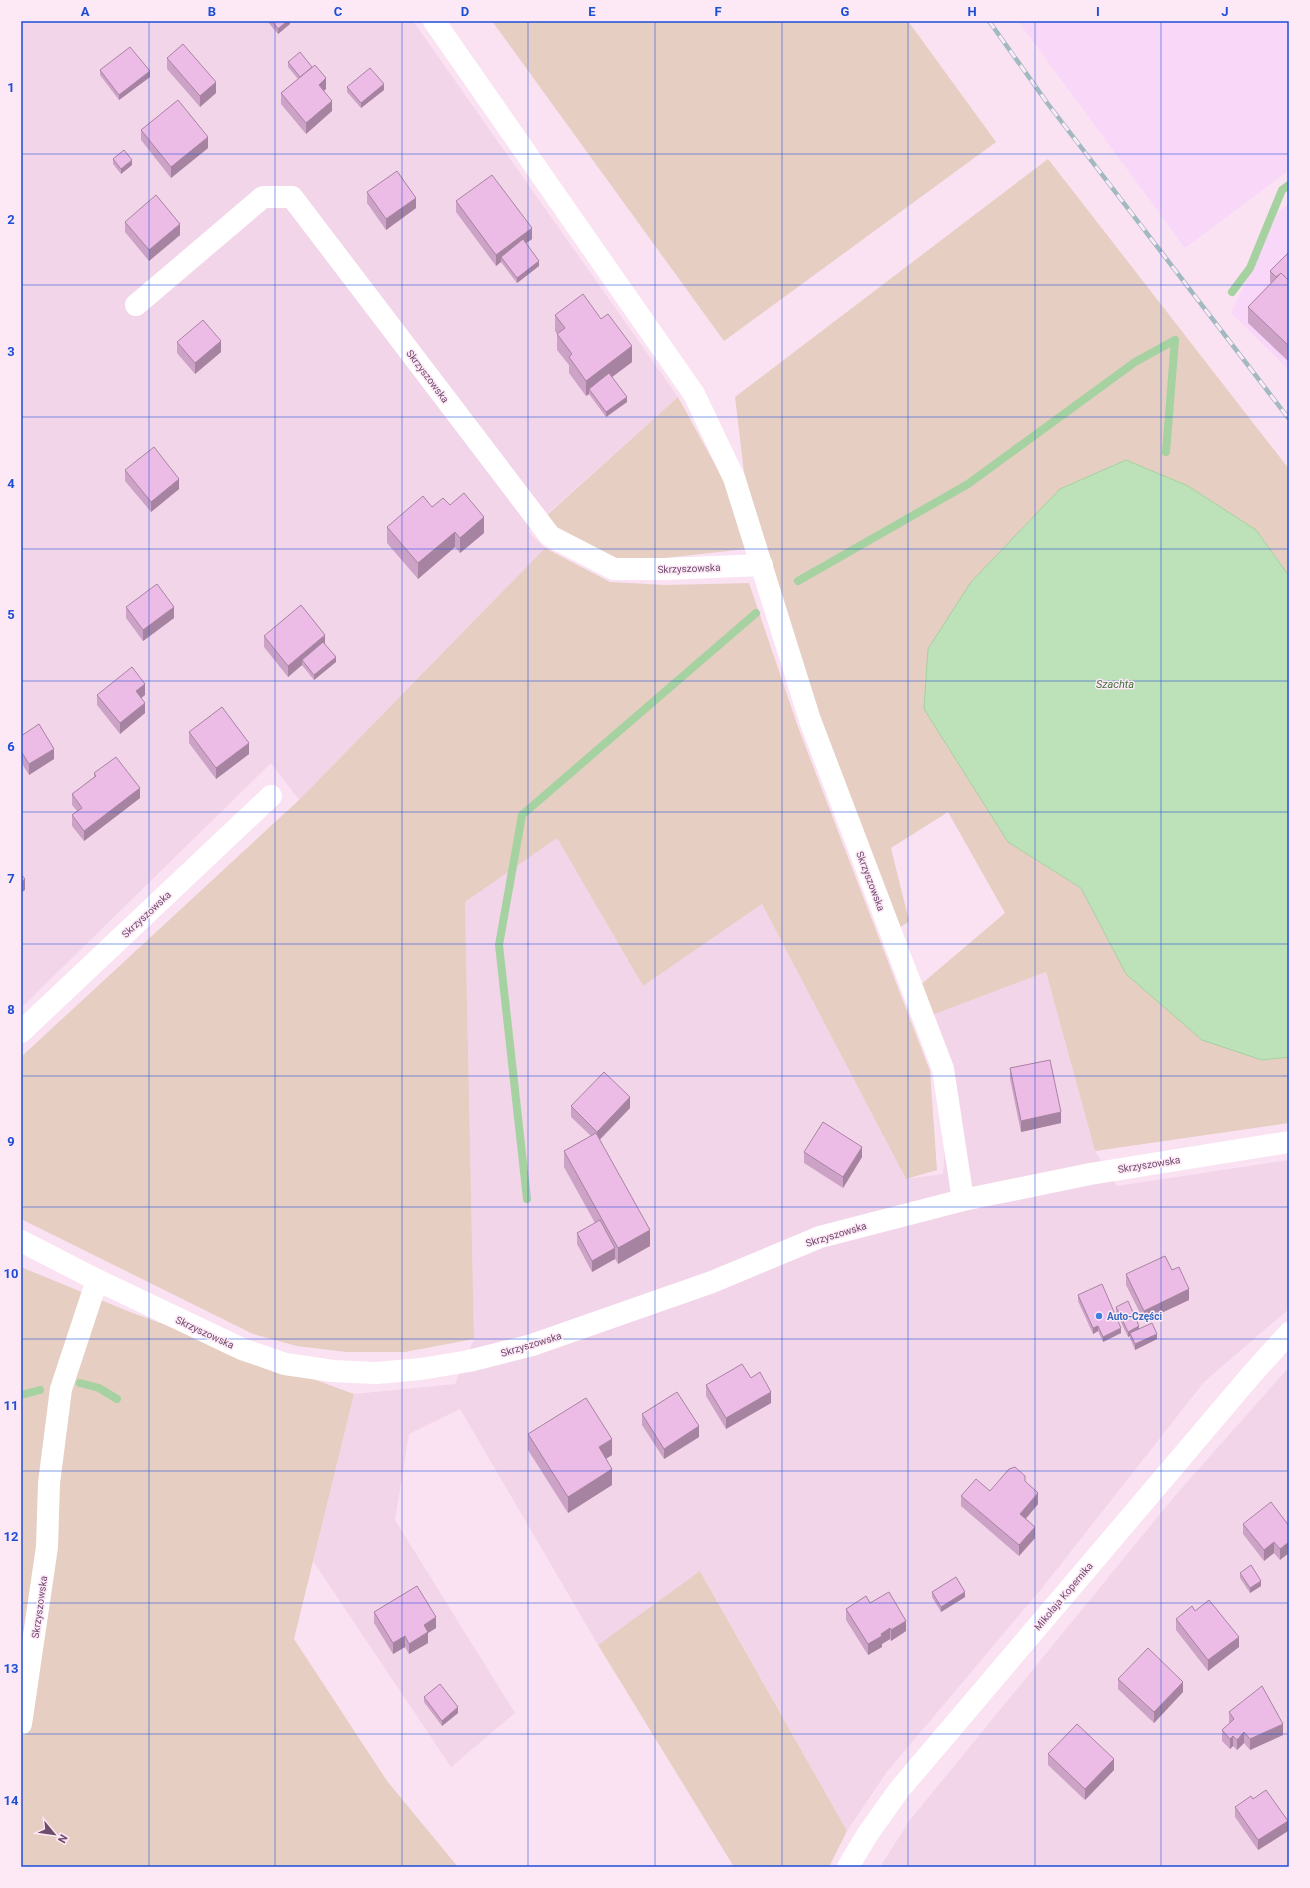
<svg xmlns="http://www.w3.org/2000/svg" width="1310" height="1888" font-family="Roboto,sans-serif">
<rect width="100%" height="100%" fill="#fae2f2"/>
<!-- residential -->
<g fill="#f3d5e9">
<polygon points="21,21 413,21 678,397 528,531 545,548 299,800 271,763 21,1008"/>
<polygon points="557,837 643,986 762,904 906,1179 943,1174 951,1067 932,1015 1046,972 1095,1151 1117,1186 1289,1160 1289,1309 1204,1382 1043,1587 886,1773 847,1831 701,1572 598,1645 460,1409 409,1434 395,1520 515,1713 451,1767 313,1561 354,1394 455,1384 474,1339 465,902"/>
<polygon points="1289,1367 1289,1867 880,1867 910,1820 1173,1498"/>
</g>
<!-- commercial -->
<g fill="#f9d7f8">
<polygon points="1018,21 1289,21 1289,170 1185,248"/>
<polygon points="1289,204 1289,370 1231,313 1279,211"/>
</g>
<!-- green -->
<g fill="#e6cec3">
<polygon points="492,21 908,21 996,142 724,341"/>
<polygon points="1048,159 1289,469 1289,576 1256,530 1188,486 1126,460 1060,489 1008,842 1081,888 1126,974 1262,1060 1289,1057 1289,1123 1095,1151 1046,972 932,1015 919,986 1005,913 948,812 891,848 909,921 897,930 818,717 744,472 735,397"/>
<polygon points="678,397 724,481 746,549 665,558 611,559 556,528 546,516"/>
<polygon points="545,548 610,582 666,585 749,583 798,727 930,1071 937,1170 906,1179 762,904 643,986 557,838 465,902 474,1339 405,1352 346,1352 297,1346 253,1334 21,1219 21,1057 299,800"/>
<polygon points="21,1267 130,1312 354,1394 294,1639 387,1781 458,1867 21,1867"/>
<polygon points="700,1571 847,1831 829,1867 734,1867 598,1645"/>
</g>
<!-- water -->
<polygon fill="#bde1b9" stroke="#a5d2a0" points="1126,460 1188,486 1256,530 1289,576 1289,1057 1262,1060 1202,1040 1126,974 1081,888 1008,842 924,709 928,649 971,582 1060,489"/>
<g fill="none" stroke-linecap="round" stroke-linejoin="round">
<!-- stream -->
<g stroke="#a5d2a0" stroke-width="8">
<polyline points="1232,292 1250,268 1282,190 1289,185"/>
<polyline points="1166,452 1175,340"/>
<polyline points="798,581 968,484 1135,362 1175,340"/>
<polyline points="527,1199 499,945 522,815 756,613"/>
<polyline points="80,1383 99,1388 117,1399"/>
<polyline points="21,1395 40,1390"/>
</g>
<!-- minor -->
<g stroke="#fff" stroke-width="22">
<polyline points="434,21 694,394 734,478 810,720 943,1069 963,1200"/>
<polyline points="136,305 263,197 292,197 550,536 614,569 664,569 762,565"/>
<polyline points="21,1032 271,796"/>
<polyline points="21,1724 47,1547 49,1483 61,1389 97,1280"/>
</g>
<!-- tertiary -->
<g stroke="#fff" stroke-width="22">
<polyline points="21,1241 97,1280 242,1349 285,1364 333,1371 376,1373 421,1369 469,1361 532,1345 712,1282 820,1237 963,1200 1090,1174 1289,1142"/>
<polyline points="848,1867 867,1835 899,1790 1252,1374 1289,1333"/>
</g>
<defs>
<polyline id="rail" points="989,21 1048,104 1289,419"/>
</defs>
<!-- rail casing -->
<use href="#rail" stroke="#a3b9c2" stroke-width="4.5"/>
<!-- rail -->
<use href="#rail" stroke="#fde8f6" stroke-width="3" stroke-dasharray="9" stroke-linecap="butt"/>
</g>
<!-- wall -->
<g fill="#cca2c6">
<polygon points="267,21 290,21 290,24 278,34"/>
<polygon points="167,58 216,93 200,107 167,69"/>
<polygon points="288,62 326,89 324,91 332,111 306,134 281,104 281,93 298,79 288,67"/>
<polygon points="100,70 150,77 119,100 100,75"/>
<polygon points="347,87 384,90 361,108 347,92"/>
<polygon points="141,130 208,148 171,178 141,140"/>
<polygon points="113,159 132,165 121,174 113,164"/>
<polygon points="367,192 416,208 386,230 367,203"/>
<polygon points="456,201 532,239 526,243 539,266 517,283 501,262 496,266 456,212"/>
<polygon points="125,222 180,235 149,261 125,232"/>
<polygon points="1289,252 1289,362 1248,323 1248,307 1271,283 1270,282 1270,271"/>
<polygon points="555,315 632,362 612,377 627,402 606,417 589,394 586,396 569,373 569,365 557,350 557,334 555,331"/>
<polygon points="177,342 221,352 195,374 177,353"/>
<polygon points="125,470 179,489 151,512 125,481"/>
<polygon points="450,505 484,533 460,553 455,547 418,579 387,543 387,527 432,507"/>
<polygon points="126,607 174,618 143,641 126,618"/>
<polygon points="264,636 336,662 314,680 302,665 288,677 264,647"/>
<polygon points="97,695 145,695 141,698 145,713 120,734 97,705"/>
<polygon points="189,732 249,754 216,779 189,743"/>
<polygon points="21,736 54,759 29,775 21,762"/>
<polygon points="94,773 140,798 84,841 72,826 72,815 77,811 72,805 72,794 94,777"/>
<polygon points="1010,1068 1061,1123 1021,1132 1010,1079"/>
<polygon points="571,1106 630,1108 600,1140 650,1246 618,1264 615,1259 592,1272 577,1244 577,1233 595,1223 564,1167 564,1151 591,1136 571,1117"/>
<polygon points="804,1152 862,1157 843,1188 804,1163"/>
<polygon points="1172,1270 1189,1300 1144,1321 1126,1285 1126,1274"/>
<polygon points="1078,1295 1121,1333 1103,1342 1098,1331 1093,1334 1078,1301"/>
<polygon points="1116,1307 1139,1328 1157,1339 1135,1350 1130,1338 1130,1336 1128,1337 1116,1312"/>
<polygon points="751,1378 771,1403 726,1429 706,1396 706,1385"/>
<polygon points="642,1414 699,1437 664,1459 642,1425"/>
<polygon points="528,1434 612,1455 606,1459 612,1485 568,1513 528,1450"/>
<polygon points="1025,1482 1038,1504 1026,1519 1035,1538 1019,1556 961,1506 961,1496 990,1491"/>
<polygon points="1243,1524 1289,1526 1280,1560 1274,1553 1264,1561 1243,1534"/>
<polygon points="1240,1573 1261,1586 1250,1593 1240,1578"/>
<polygon points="932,1592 965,1597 941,1612 932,1597"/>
<polygon points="870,1603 906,1631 891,1641 890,1639 882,1644 882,1647 868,1655 846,1620 846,1609"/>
<polygon points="1289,1605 1289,1620 1288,1616 1288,1606"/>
<polygon points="1195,1611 1239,1647 1208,1671 1176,1630 1176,1619"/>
<polygon points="374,1612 436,1628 428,1633 428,1643 409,1654 405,1647 393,1654 374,1623"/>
<polygon points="1118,1679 1183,1692 1154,1723 1118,1689"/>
<polygon points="424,1697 458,1713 442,1726 424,1702"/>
<polygon points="1229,1712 1283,1735 1250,1750 1244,1743 1237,1750 1233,1746 1230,1749 1222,1741 1222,1730 1229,1724"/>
<polygon points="1048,1754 1114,1770 1085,1800 1048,1765"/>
<polygon points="1253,1799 1288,1831 1258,1850 1235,1817 1235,1807"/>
</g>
<!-- shaded-wall -->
<g fill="#a684a1">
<polygon points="287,21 290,21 290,24 278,34 278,29"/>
<polygon points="150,71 150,77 119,100 119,95"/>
<polygon points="326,78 326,89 319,95 319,85"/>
<polygon points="216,82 216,93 200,107 200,96"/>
<polygon points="384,84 384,90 361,108 361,103"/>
<polygon points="332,101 332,111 306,134 306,123"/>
<polygon points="208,137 208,148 171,178 171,167"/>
<polygon points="132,160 132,165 121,174 121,169"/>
<polygon points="416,198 416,208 386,230 386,219"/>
<polygon points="180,224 180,235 149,261 149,250"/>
<polygon points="532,228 532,239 503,260 501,257 501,262 496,266 496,255"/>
<polygon points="539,261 539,266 517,283 517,278"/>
<polygon points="221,341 221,352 195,374 195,363"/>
<polygon points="632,346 632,362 592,392 589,389 589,394 586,396 586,381"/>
<polygon points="627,397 627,402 606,417 606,412"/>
<polygon points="179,479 179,489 151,512 151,502"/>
<polygon points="484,517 484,533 460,553 460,538"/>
<polygon points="455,532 455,547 418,579 418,563"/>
<polygon points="174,607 174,618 143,641 143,630"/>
<polygon points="325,635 325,646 302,660 302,665 288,677 288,666"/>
<polygon points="336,657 336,662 314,680 314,675"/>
<polygon points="145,684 145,695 136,702 136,691"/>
<polygon points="145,703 145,713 120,734 120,723"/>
<polygon points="249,743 249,754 216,779 216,768"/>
<polygon points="54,749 54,759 29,775 29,764"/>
<polygon points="140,788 140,798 84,841 84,831"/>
<polygon points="25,879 25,890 21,893 21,882"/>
<polygon points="630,1097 630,1108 597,1142 597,1132"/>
<polygon points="1061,1112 1061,1123 1021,1132 1021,1121"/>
<polygon points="862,1147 862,1157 843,1188 843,1177"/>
<polygon points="650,1230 650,1246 618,1264 618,1248"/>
<polygon points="615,1248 615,1259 592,1272 592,1261"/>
<polygon points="1189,1289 1189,1300 1144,1321 1144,1311"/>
<polygon points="1098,1326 1098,1331 1093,1334 1093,1328"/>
<polygon points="1139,1326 1139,1331 1130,1333 1130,1336 1128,1337 1128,1332"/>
<polygon points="1121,1328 1121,1333 1103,1342 1103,1337"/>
<polygon points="1157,1334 1157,1339 1135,1350 1135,1344"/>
<polygon points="771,1392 771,1403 726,1429 726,1418"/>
<polygon points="699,1426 699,1437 664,1459 664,1449"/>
<polygon points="612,1439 612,1455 599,1463 599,1447"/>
<polygon points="612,1469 612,1485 568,1513 568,1497"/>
<polygon points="1038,1493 1038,1504 1020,1525 1020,1514"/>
<polygon points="1035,1527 1035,1538 1019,1556 1019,1545"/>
<polygon points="1274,1542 1274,1553 1264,1561 1264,1550"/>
<polygon points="1289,1542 1289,1553 1280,1560 1280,1549"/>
<polygon points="1261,1581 1261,1586 1250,1593 1250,1588"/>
<polygon points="965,1592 965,1597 941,1612 941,1607"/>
<polygon points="436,1617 436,1628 428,1633 428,1643 409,1654 409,1644 424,1625"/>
<polygon points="906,1621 906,1631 891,1641 891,1630"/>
<polygon points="890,1628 890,1639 882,1644 882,1647 868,1655 868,1644 881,1634"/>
<polygon points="405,1636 405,1647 393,1654 393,1643"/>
<polygon points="1239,1637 1239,1647 1208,1671 1208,1660"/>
<polygon points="1183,1682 1183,1692 1154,1723 1154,1712"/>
<polygon points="458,1707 458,1713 442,1726 442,1721"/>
<polygon points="1283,1724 1283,1735 1250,1750 1250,1739"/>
<polygon points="1244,1732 1244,1743 1237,1750 1237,1740"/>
<polygon points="1233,1736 1233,1746 1230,1749 1230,1739"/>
<polygon points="1114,1759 1114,1770 1085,1800 1085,1789"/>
<polygon points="1288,1821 1288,1831 1258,1850 1258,1840"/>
</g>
<!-- building -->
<g fill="#edbce6" stroke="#a684a1">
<polygon points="272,21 287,21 278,29"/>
<polygon points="183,44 216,82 200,96 167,58"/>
<polygon points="130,47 150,71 119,95 100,70"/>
<polygon points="300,52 312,67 300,77 288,62"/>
<polygon points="315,65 326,78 319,85 332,101 306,123 281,93"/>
<polygon points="370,68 384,84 361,103 347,87"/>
<polygon points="178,100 208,137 171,167 141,130"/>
<polygon points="124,150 132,160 121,169 113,159"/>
<polygon points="397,171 416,198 386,219 367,192"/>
<polygon points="492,175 532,228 496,255 456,201"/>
<polygon points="156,195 180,224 149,250 125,222"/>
<polygon points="523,239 539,261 517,278 501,257"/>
<polygon points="1289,252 1289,281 1281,273 1276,277 1270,271"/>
<polygon points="1281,273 1289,281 1289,346 1248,307"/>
<polygon points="583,294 601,319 608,314 632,346 586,381 569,357 572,354 557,334 565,328 555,315"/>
<polygon points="203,320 221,341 195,363 177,342"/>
<polygon points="609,373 627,397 606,412 589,389"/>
<polygon points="154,447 179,479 151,502 125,470"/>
<polygon points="464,493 484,517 460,538 455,532 418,563 387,527 423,496 432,507 443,498 450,505"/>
<polygon points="157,584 174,607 143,630 126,607"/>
<polygon points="301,605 325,635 288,666 264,636"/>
<polygon points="323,642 336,657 314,675 302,660"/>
<polygon points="132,667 145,684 136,691 145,703 120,723 97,695"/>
<polygon points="222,707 249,743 216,768 189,732"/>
<polygon points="39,724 54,749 29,764 21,751 21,736"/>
<polygon points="116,757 140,788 84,831 72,815 82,808 72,794 96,776 94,773"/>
<polygon points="21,874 25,879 21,882"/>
<polygon points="1050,1060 1061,1112 1021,1121 1010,1068"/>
<polygon points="604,1072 630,1097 597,1132 571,1106"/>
<polygon points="823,1122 862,1147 843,1177 804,1152"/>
<polygon points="596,1133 650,1230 618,1248 564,1151"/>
<polygon points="600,1220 615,1248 592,1261 577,1233"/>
<polygon points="1165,1256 1172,1270 1179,1267 1189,1289 1144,1311 1126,1274"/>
<polygon points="1102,1284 1121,1328 1103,1337 1098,1326 1093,1328 1078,1295"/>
<polygon points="1128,1301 1139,1326 1128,1332 1116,1307"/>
<polygon points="1152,1323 1157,1334 1135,1344 1130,1333"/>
<polygon points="742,1364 751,1378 760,1372 771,1392 726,1418 706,1385"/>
<polygon points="677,1392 699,1426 664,1449 642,1414"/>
<polygon points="586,1398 612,1439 599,1447 612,1469 568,1497 528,1434"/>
<polygon points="1015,1467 1025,1476 1025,1481 1038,1493 1020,1514 1035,1527 1019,1545 961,1496 976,1479 990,1491 1009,1469"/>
<polygon points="1271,1502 1289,1526 1289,1542 1280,1549 1274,1542 1264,1550 1243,1524"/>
<polygon points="1251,1565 1261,1581 1250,1588 1240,1573"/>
<polygon points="956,1577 965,1592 941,1607 932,1592"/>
<polygon points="417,1586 436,1617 424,1625 428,1632 409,1644 405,1636 393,1643 374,1612"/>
<polygon points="889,1592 906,1621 891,1630 890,1628 881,1634 882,1636 868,1644 846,1609 866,1596 870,1603"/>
<polygon points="1209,1600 1239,1637 1208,1660 1176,1619 1192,1606 1195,1611"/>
<polygon points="1148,1648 1183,1682 1154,1712 1118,1679"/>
<polygon points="440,1684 458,1707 442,1721 424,1697"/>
<polygon points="1262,1686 1283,1724 1250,1739 1244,1732 1237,1740 1233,1736 1230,1739 1222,1730 1234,1719 1229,1712"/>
<polygon points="1077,1724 1114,1759 1085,1789 1048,1754"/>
<polygon points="1266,1790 1288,1821 1258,1840 1235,1807 1251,1796 1253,1799"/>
</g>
<!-- grid -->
<path fill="none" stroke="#1d4ed8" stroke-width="1" stroke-opacity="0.55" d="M149,21V1867M275,21V1867M402,21V1867M528,21V1867M655,21V1867M782,21V1867M908,21V1867M1035,21V1867M1161,21V1867M21,154H1289M21,285H1289M21,417H1289M21,549H1289M21,681H1289M21,812H1289M21,944H1289M21,1076H1289M21,1207H1289M21,1339H1289M21,1471H1289M21,1603H1289M21,1734H1289"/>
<!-- markers -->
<circle fill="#3f7fe0" stroke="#fde8f6" stroke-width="1.5" cx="1099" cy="1316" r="4"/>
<g text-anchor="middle" stroke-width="3" stroke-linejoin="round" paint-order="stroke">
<!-- street labels -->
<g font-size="10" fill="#6f4b6c" stroke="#fde8f6">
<text transform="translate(428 376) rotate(53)" y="4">Skrzyszowska</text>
<text transform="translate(689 568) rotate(-2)" y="4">Skrzyszowska</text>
<text transform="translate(871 881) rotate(69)" y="4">Skrzyszowska</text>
<text transform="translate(146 914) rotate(-43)" y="4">Skrzyszowska</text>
<text transform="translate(1149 1164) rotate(-9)" y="4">Skrzyszowska</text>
<text transform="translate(836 1234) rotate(-17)" y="4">Skrzyszowska</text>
<text transform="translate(205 1332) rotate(25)" y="4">Skrzyszowska</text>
<text transform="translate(531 1344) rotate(-17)" y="4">Skrzyszowska</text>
<text transform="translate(1063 1596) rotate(-50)" y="4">Mikołaja Kopernika</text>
<text transform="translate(39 1607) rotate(-82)" y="4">Skrzyszowska</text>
</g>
<!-- shop labels -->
<g font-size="10" font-weight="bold" fill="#366cbe" stroke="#fde8f6" text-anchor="start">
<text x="1107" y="1320">Auto-Części</text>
</g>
<!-- water labels -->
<g font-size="11" font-style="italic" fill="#467441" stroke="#fde8f6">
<text x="1115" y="688">Szachta</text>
</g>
</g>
<!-- border -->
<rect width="1310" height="1888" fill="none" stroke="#fde8f6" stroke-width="44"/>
<!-- north arrow -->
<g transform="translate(54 1834) rotate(119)" stroke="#fde8f6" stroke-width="3" paint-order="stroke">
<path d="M0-3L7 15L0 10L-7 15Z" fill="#6f4b6c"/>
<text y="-6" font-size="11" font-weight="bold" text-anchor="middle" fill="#6f4b6c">N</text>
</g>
<rect x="22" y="22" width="1266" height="1844" fill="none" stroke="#1d4ed8" stroke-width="1.5"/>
<g font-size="13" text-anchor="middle" font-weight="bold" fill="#1d4ed8">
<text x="85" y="16">A</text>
<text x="212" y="16">B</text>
<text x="338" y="16">C</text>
<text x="465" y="16">D</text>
<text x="592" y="16">E</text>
<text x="718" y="16">F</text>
<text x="845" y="16">G</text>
<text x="972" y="16">H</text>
<text x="1098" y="16">I</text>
<text x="1225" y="16">J</text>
<text x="11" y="92">1</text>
<text x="11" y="224">2</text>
<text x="11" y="356">3</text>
<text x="11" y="488">4</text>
<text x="11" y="619">5</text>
<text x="11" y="751">6</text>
<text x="11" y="883">7</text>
<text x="11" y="1014">8</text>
<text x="11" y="1146">9</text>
<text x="11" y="1278">10</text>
<text x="11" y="1410">11</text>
<text x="11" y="1541">12</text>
<text x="11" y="1673">13</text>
<text x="11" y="1805">14</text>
</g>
</svg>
